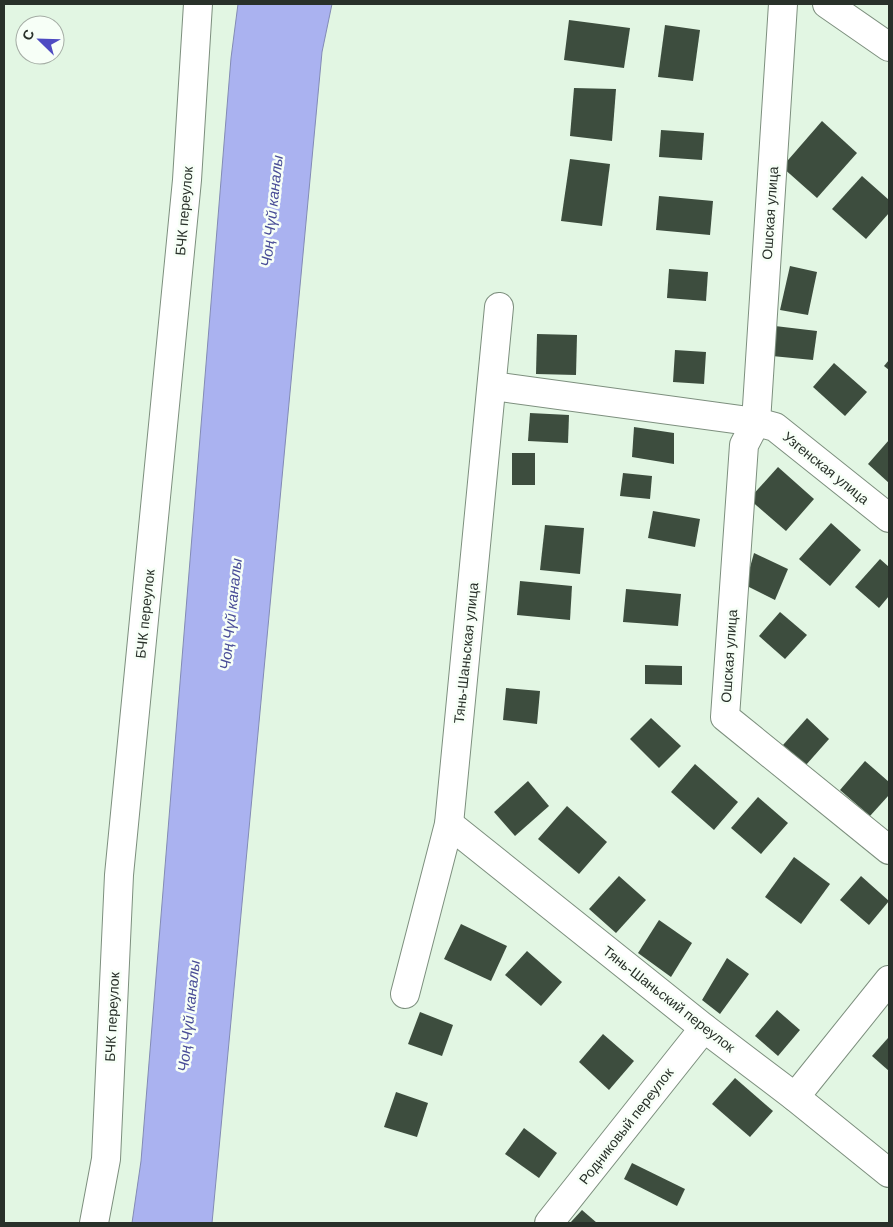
<svg xmlns="http://www.w3.org/2000/svg" width="893" height="1227" font-family="Arial,sans-serif">
<rect width="100%" height="100%" fill="#e2f6e3"/>
<!-- water -->
<polygon fill="#aab2f0" stroke="#838bb5" points="238,4 332,4 322,52 212,1223 132,1223 141,1161 231,58"/>
<!-- building -->
<g fill="#3d4d3e">
<polygon points="569,20 630,28 624,68 564,60"/>
<polygon points="665,25 700,30 693,81 658,77"/>
<polygon points="574,88 616,89 612,141 570,136"/>
<polygon points="822,121 857,153 817,198 782,167"/>
<polygon points="661,130 704,133 702,160 659,157"/>
<polygon points="570,159 610,164 602,226 561,221"/>
<polygon points="862,176 889,200 889,213 866,239 832,209"/>
<polygon points="659,196 713,201 710,235 656,230"/>
<polygon points="790,266 817,272 808,315 780,310"/>
<polygon points="669,269 708,272 706,301 667,298"/>
<polygon points="775,326 817,331 813,360 772,356"/>
<polygon points="537,334 577,335 576,375 536,374"/>
<polygon points="675,350 706,352 704,384 673,382"/>
<polygon points="889,360 889,370 884,366"/>
<polygon points="834,363 867,392 845,416 813,387"/>
<polygon points="530,413 569,415 568,443 528,441"/>
<polygon points="634,427 674,433 674,464 632,457"/>
<polygon points="889,440 889,483 868,464"/>
<rect x="512" y="453" width="23" height="32"/>
<polygon points="778,467 814,499 786,531 749,499"/>
<polygon points="623,473 652,476 650,499 620,496"/>
<polygon points="653,511 700,519 695,547 648,538"/>
<polygon points="831,523 861,550 830,586 799,559"/>
<polygon points="545,525 584,528 580,574 540,570"/>
<polygon points="754,553 788,569 775,600 745,585"/>
<polygon points="880,559 889,567 889,596 879,608 855,587"/>
<polygon points="520,581 572,586 570,620 517,615"/>
<polygon points="626,589 681,594 678,626 623,622"/>
<polygon points="780,612 807,635 785,659 759,636"/>
<polygon points="645,665 682,666 682,685 645,684"/>
<polygon points="506,688 540,691 537,724 503,720"/>
<polygon points="651,718 681,746 659,768 630,739"/>
<polygon points="807,718 829,739 806,765 783,745"/>
<polygon points="865,761 889,782 889,795 870,816 840,790"/>
<polygon points="695,764 738,802 714,830 671,792"/>
<polygon points="528,781 549,806 515,836 494,812"/>
<polygon points="758,797 788,823 761,854 731,828"/>
<polygon points="567,806 607,842 579,874 538,839"/>
<polygon points="794,857 830,884 801,924 765,897"/>
<polygon points="619,876 646,900 616,933 589,909"/>
<polygon points="861,876 889,901 869,925 840,900"/>
<polygon points="659,920 692,943 671,977 638,953"/>
<polygon points="461,924 507,946 491,981 444,959"/>
<polygon points="527,951 562,982 541,1006 505,975"/>
<polygon points="727,958 749,974 720,1014 702,1000"/>
<polygon points="777,1010 800,1030 778,1056 755,1036"/>
<polygon points="420,1012 453,1025 442,1056 408,1044"/>
<polygon points="603,1034 634,1061 609,1090 579,1062"/>
<polygon points="888,1038 889,1040 889,1071 872,1056"/>
<polygon points="735,1078 773,1111 750,1137 712,1104"/>
<polygon points="396,1092 428,1103 417,1137 384,1127"/>
<polygon points="524,1128 557,1153 539,1178 505,1154"/>
<polygon points="632,1163 685,1189 677,1206 624,1179"/>
<polygon points="582,1210 597,1223 570,1223"/>
</g>
<g fill="none" stroke-linecap="round" stroke-linejoin="round">
<defs>
<g id="minor">
<polyline points="827,4 889,47"/>
<polyline points="493,386 756,422 783,4"/>
<polyline points="889,518 775,427 756,422 744,445 725,717 889,850"/>
<polyline points="449,824 704,1028 795,1097 889,1173"/>
<polyline points="405,994 449,824 499,307"/>
<polyline points="795,1097 889,980"/>
<polyline points="94,1223 106,1159 119,875 187,180 198,4"/>
<polyline points="549,1223 704,1028"/>
</g>
</defs>
<!-- minor casing -->
<use href="#minor" stroke="#7d8f7e" stroke-width="30"/>
<!-- minor -->
<use href="#minor" stroke="#fff" stroke-width="28"/>
</g>
<g text-anchor="middle" stroke-width="5" stroke-linejoin="round" paint-order="stroke">
<!-- street labels -->
<g font-size="14" fill="#29312a" stroke="#f7fff7">
<text transform="translate(184 211) rotate(-85)" y="5">БЧК переулок</text>
<text transform="translate(770 213) rotate(-86)" y="5">Ошская улица</text>
<text transform="translate(826 468) rotate(39)" y="5">Узгенская улица</text>
<text transform="translate(145 614) rotate(-84)" y="5">БЧК переулок</text>
<text transform="translate(466 653) rotate(-84)" y="5">Тянь-Шаньская улица</text>
<text transform="translate(729 656) rotate(-86)" y="5">Ошская улица</text>
<text transform="translate(669 999) rotate(38)" y="5">Тянь-Шаньский переулок</text>
<text transform="translate(112 1017) rotate(-87)" y="5">БЧК переулок</text>
<text transform="translate(626 1126) rotate(-52)" y="5">Родниковый переулок</text>
</g>
<!-- water labels -->
<g font-size="15" font-style="italic" fill="#494d97" stroke="#f7fff7">
<text transform="translate(272 211) rotate(-84)" y="5">Чоң Чүй каналы</text>
<text transform="translate(231 614) rotate(-84)" y="5">Чоң Чүй каналы</text>
<text transform="translate(189 1016) rotate(-84)" y="5">Чоң Чүй каналы</text>
</g>
</g>
<!-- border -->
<rect width="893" height="1227" fill="none" stroke="#29312a" stroke-width="10"/>
<!-- north arrow -->
<g transform="translate(40 40) rotate(293)"><circle r="24" fill="#f7fff7" stroke="#a5ada5"/>
<path d="M0-4L9 19L0 12L-9 19Z" fill="#4e4bc2"/>
<text y="-8" font-size="14" font-weight="bold" text-anchor="middle" fill="#29312a">С</text>
</g>
</svg>
